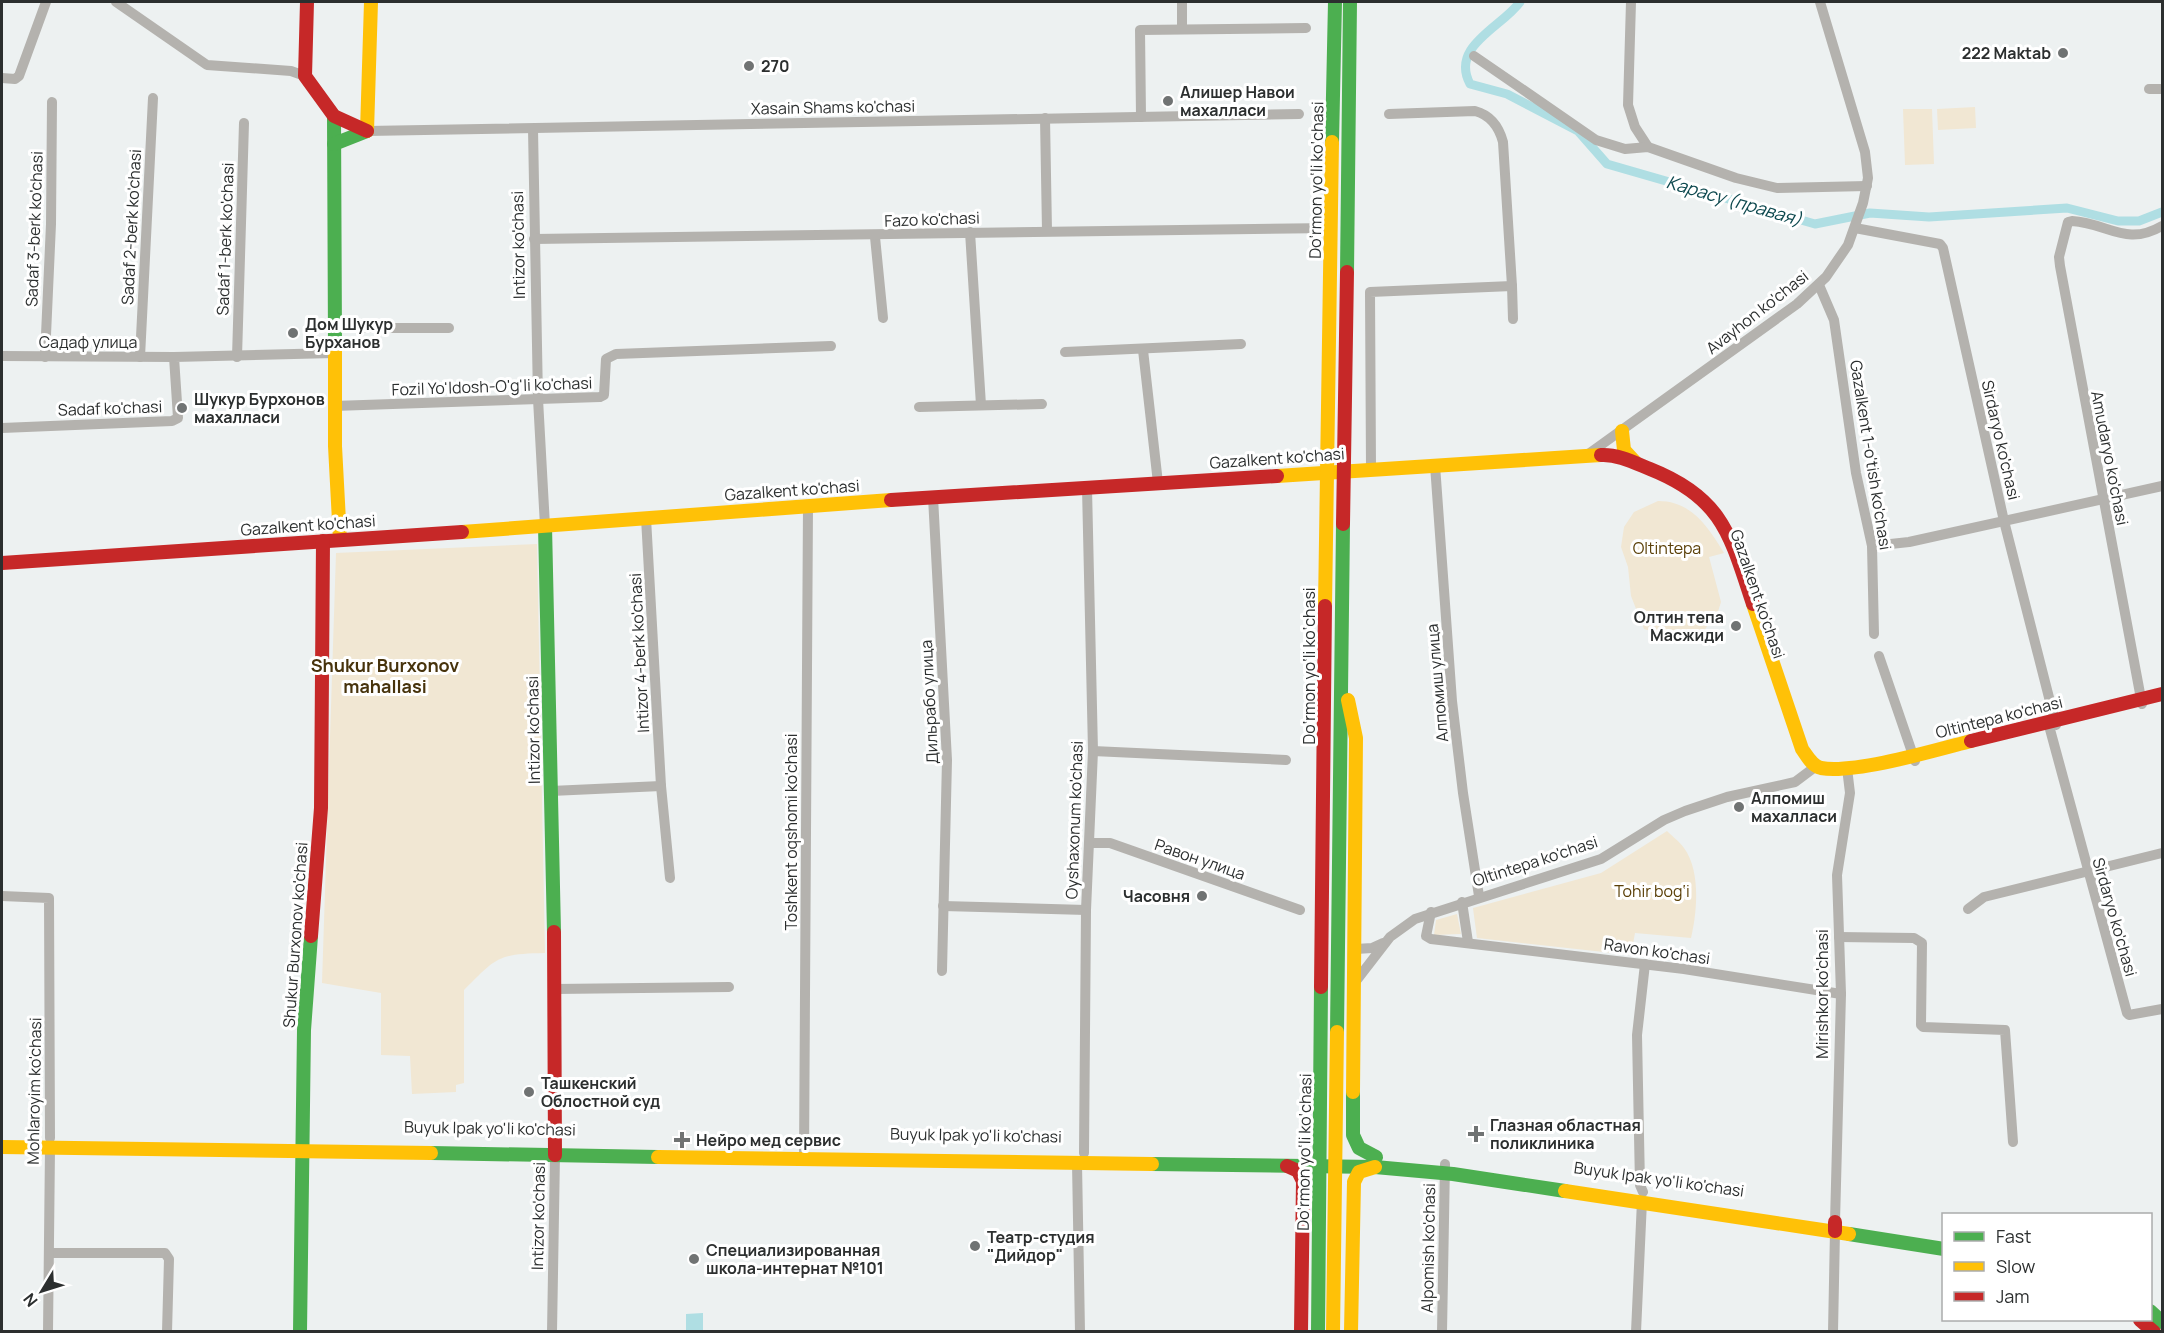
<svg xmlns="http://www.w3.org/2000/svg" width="2164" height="1333" font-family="Manrope,sans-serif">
<rect width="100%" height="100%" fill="#edf1f1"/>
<!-- green -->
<g fill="#f1e7d3">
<polygon points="1975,107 1976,128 1938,130 1937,109"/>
<polygon points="1903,109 1932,109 1934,164 1905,165"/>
<path d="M1658,501C1692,501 1708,527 1724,553L1709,557L1721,602L1716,618L1711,619L1702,635L1657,633L1644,629L1631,596L1628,567L1621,547L1624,527L1634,512Z"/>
<path d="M537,544L545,953C497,954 497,957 464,990V1083L456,1085V1092L412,1094L410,1056L381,1055V993L322,983L336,553Z"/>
<path d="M1667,831C1673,837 1680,842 1684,848C1701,871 1697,913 1691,938L1635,933L1631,955L1477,938L1473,908L1601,873Z"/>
<polygon points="1457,914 1461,934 1434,935 1436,920"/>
</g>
<!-- water -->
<polygon fill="#afdee3" points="703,1313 703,1331 686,1331 686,1314"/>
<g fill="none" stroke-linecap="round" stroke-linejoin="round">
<!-- canal -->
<path stroke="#afdee3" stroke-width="9" d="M1520,2C1501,28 1450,46 1470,84L1507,94L1578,131L1607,164L1815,224L1870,213L1929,217L2067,208L2118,221H2139L2162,212"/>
<!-- street -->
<g stroke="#b4b2ae" stroke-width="10">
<polyline points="116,2 207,65 291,71 305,76"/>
<polyline points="1182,2 1182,28"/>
<polyline points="1631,2 1628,105 1635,127 1648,147"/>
<polyline points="1474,56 1596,140 1625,149 1648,147 1736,178 1777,188 1867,186"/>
<polyline points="2,78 15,79 19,76 46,2"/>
<polyline points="2149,89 2162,89"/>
<polyline points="1141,117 1140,30 1306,28"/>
<polyline points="1045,118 1047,231"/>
<polyline points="533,129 538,399 545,526"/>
<polyline points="367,131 1299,114"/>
<polyline points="1855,228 1940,244 1943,248 2004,521 2056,725"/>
<polyline points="970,232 981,405"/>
<polyline points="875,237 883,318"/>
<path d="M534,239C800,237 1066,234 1332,228"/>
<polyline points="1819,285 1834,320 1856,473 1872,546 1874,634"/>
<polyline points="1512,286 1513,319"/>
<polyline points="334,328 449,328"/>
<polyline points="1143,350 1158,483"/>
<polyline points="1065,352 1241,344"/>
<polyline points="2,356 174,357"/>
<polyline points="45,357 51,224 52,102"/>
<polyline points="140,357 153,98"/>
<polyline points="237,357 244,123"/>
<polyline points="334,406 600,397 604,395 606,359 616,354 831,346"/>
<polyline points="919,407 1042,404"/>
<polyline points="2,428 172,421 178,418 174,357 334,353"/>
<polyline points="1587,455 1797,304 1826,277 1848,245 1863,203 1868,178 1865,152 1820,2"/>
<polyline points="1435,465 1452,701 1463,793 1479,896"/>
<path d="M1371,469L1370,292L1512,286L1503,142C1499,127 1490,115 1475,111L1389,114"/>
<polyline points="933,497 947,760 942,971"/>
<polyline points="646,518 661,786 670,878"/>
<polyline points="1872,546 1909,542 2162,486"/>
<polyline points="1879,656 1915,761"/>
<path d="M2142,704L2060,266L2059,257L2068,222L2072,221C2108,223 2126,247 2162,226"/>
<polyline points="2048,722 2127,1013 2129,1015 2162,1009"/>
<polyline points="1093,751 1286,760"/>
<polyline points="551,791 661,786"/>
<polyline points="1089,843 1110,843 1300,910"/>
<polyline points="2,896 49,898 50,1138"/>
<polyline points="1462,902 1468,942"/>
<polyline points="943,906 1086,910"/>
<polyline points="1968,909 1984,897 2162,853"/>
<polyline points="1431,912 1426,936 1431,939 1684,969 1841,994"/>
<polyline points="1839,937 1914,938 1922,943 1921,1025 1923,1027 2005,1030 2013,1142"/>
<polyline points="1356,949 1372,948 1383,943"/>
<polyline points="1356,981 1390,937 1415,919 1601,859 1664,820 1685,811 1727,797 1795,782 1815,767"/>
<polyline points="555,989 729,987"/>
<polyline points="1084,1153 1086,910 1093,751 1087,488"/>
<polyline points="804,1159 808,505"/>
<polyline points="1077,1163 1080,1332"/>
<polyline points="1643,1192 1640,1185 1637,1035 1645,964"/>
<polyline points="1835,1222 1841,994 1837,875 1850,793 1847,768"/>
<polyline points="49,1253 165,1253 169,1259 167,1332"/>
<polyline points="48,1332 50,1148"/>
<polyline points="552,1332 555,1155"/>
<polyline points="1442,1332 1445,1164"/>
<polyline points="1636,1332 1642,1201"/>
<polyline points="1833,1332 1835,1231"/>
</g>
<!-- fast -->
<g stroke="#4caf50" stroke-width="14">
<polyline points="334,116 335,344"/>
<polyline points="1332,142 1335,2"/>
<polyline points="334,144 367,131"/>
<polyline points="1347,272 1350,2"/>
<polyline points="545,526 554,932"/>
<polyline points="1337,1032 1343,524"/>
<polyline points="1353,1092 1353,1135 1359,1148 1376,1157"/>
<polyline points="431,1153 658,1157"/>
<polyline points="1152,1164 1375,1167 1453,1174 1565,1191"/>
<polyline points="1849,1234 1944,1249"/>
<polyline points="2150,1311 2162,1322"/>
<polyline points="300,1332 304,1030 311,936"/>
<polyline points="1318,1332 1321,987"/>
</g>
<!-- slow -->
<g stroke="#ffc107" stroke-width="14">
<polyline points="367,131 371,2"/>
<polyline points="335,344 335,446 340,540"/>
<polyline points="1622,431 1624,450 1635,462"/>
<polyline points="1277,476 1601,455"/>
<polyline points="462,532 891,500"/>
<path d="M1753,604L1802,749C1807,756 1812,766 1821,768C1855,774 1936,750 1971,741"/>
<polyline points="1325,606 1332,142"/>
<polyline points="1348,700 1356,738 1353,1092"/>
<polyline points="2,1147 431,1153"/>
<polyline points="658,1157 1152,1164"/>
<polyline points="1565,1191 1849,1234"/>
<polyline points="1333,1332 1337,1032"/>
<polyline points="1351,1332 1354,1182 1359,1172 1375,1167"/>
</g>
<!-- jam -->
<g stroke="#c62828" stroke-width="14">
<polyline points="307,2 305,76 334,116 367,131"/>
<path d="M1601,455C1618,454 1635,463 1650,469C1723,498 1730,535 1753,604"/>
<polyline points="891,500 1277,476"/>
<polyline points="1343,524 1347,272"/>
<polyline points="2,563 462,532"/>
<polyline points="1971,741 2162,694"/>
<polyline points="554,932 555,1155"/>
<polyline points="311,936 321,808 323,541"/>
<polyline points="1321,987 1325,606"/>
<polyline points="1287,1166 1298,1171 1303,1181 1301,1332"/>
<polyline points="1835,1222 1835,1231"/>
<polyline points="2140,1320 2154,1332"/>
</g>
</g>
<!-- markers -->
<g fill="#707373" stroke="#fff" stroke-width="2">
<circle cx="2063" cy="53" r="6"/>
<circle cx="749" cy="66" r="6"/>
<circle cx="1168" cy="101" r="6"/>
<circle cx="293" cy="333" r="6"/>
<circle cx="182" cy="408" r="6"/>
<circle cx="1736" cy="626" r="6"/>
<circle cx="1739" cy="807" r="6"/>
<circle cx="1202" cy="896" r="6"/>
<circle cx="529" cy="1092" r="6"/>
<path d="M1473 1125h6v6h6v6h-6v6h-6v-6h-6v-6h6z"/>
<path d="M679 1131h6v6h6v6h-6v6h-6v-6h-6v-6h6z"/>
<circle cx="975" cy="1246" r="6"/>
<circle cx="694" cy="1259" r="6"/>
</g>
<g text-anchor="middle" stroke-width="6" stroke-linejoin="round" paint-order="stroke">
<!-- poi labels -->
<g font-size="16" font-weight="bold" fill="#2c2f2f" stroke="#fff" text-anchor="start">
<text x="2051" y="59" text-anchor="end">222 Maktab</text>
<text x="761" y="72">270</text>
<text x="1180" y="98">Алишер Навои<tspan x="1180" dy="18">махалласи</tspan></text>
<text x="305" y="330">Дом Шукур<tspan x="305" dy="18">Бурханов</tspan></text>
<text x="194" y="405">Шукур Бурхонов<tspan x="194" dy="18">махалласи</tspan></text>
<text x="1724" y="623" text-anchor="end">Олтин тепа<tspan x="1724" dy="18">Масжиди</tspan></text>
<text x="1751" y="804">Алпомиш<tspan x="1751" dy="18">махалласи</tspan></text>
<text x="1190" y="902" text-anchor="end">Часовня</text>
<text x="541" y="1089">Ташкенский<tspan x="541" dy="18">Облостной суд</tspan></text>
<text x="1490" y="1131">Глазная областная<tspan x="1490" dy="18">поликлиника</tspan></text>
<text x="696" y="1146">Нейро мед сервис</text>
<text x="987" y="1243">Театр-студия<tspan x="987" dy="18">"Дийдор"</tspan></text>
<text x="706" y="1256">Специализированная<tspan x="706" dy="18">школа-интернат №101</tspan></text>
</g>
<!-- street labels -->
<g font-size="16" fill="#2c2f2f" stroke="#fff">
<text transform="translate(833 107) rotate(-1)" y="6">Xasain Shams ko'chasi</text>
<text transform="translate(1316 180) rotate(-89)" y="6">Do‘rmon yo‘li ko‘chasi</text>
<text transform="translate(932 219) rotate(-2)" y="6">Fazo ko'chasi</text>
<text transform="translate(131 227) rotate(-87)" y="6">Sadaf 2-berk ko'chasi</text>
<text transform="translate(34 229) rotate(-88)" y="6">Sadaf 3-berk ko'chasi</text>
<text transform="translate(225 239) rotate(-88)" y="6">Sadaf 1-berk ko'chasi</text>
<text transform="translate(518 245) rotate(-91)" y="6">Intizor ko'chasi</text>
<text transform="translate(1757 312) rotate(-38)" y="6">Avayhon ko'chasi</text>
<text x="88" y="348">Садаф улица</text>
<text transform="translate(492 386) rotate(-2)" y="6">Fozil Yo'ldosh-O'g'li ko'chasi</text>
<text transform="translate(110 408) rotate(-2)" y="6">Sadaf ko'chasi</text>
<text transform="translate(2001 440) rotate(77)" y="6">Sirdaryo ko'chasi</text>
<text transform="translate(1871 455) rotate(81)" y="6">Gazalkent 1-o'tish ko'chasi</text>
<text transform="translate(1277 458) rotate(-4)" y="6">Gazalkent ko'chasi</text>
<text transform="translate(2110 458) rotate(79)" y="6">Amudaryo ko'chasi</text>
<text transform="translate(792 490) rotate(-4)" y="6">Gazalkent ko'chasi</text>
<text transform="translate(308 525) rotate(-4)" y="6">Gazalkent ko'chasi</text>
<text transform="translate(1758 594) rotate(71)" y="6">Gazalkent ko'chasi</text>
<text transform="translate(639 653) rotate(-93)" y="6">Intizor 4-berk ko'chasi</text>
<text transform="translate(1309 666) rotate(-90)" y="6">Do‘rmon yo‘li ko‘chasi</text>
<text transform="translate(1437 683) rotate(-95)" y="6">Алпомиш улица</text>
<text transform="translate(929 702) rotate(-93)" y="6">Дильрабо улица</text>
<text transform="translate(1999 717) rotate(-14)" y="6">Oltintepa ko'chasi</text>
<text transform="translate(533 730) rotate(-91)" y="6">Intizor ko'chasi</text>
<text transform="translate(1074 820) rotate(-88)" y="6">Oyshaxonum ko'chasi</text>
<text transform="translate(791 832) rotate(-90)" y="6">Toshkent oqshomi ko'chasi</text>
<text transform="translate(1200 859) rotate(19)" y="6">Равон улица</text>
<text transform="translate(1535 861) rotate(-18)" y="6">Oltintepa ko'chasi</text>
<text transform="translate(2115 917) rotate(74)" y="6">Sirdaryo ko'chasi</text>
<text transform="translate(295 935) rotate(-86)" y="6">Shukur Burxonov ko'chasi</text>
<text transform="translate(1657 951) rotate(8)" y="6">Ravon ko'chasi</text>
<text transform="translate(1822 994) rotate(-90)" y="6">Mirishkor ko'chasi</text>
<text transform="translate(34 1091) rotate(-89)" y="6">Mohlaroyim ko'chasi</text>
<text transform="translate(490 1128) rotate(1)" y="6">Buyuk Ipak yo'li ko'chasi</text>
<text transform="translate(976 1135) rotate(1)" y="6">Buyuk Ipak yo'li ko'chasi</text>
<text transform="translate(1304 1152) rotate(-89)" y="6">Do‘rmon yo‘li ko‘chasi</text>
<text transform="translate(1659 1179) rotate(8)" y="6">Buyuk Ipak yo'li ko'chasi</text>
<text transform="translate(538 1216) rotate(-89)" y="6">Intizor ko'chasi</text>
<text transform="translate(1428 1248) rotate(-89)" y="6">Alpomish ko'chasi</text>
</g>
<!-- park labels -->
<g font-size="16" fill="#5b4008" stroke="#fff">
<text x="1667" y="554">Oltintepa</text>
<text x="1652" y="897">Tohir bog‘i</text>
</g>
<!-- water labels -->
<g font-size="18" font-style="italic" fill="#0e494f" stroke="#fff">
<text transform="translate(1734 201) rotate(16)" y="6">Карасу (правая)</text>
</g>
<!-- neighbourhood labels -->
<g font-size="18" font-weight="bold" fill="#47330c" stroke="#fff">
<text x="385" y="672">Shukur Burxonov<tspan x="385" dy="21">mahallasi</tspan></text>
</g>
</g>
<!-- border -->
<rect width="2164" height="1333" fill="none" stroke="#2c2f2f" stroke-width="6"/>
<!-- legend -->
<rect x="1942" y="1213" width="210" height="108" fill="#ffffff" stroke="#abacac" stroke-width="1.5"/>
<rect x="1954" y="1232" width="30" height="9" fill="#4caf50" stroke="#abacac" stroke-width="1.5"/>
<text x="1996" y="1243" font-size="18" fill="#2c2f2f">Fast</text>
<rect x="1954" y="1262" width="30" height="9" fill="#ffc107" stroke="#abacac" stroke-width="1.5"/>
<text x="1996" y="1273" font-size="18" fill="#2c2f2f">Slow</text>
<rect x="1954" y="1292" width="30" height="9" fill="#c62828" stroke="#abacac" stroke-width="1.5"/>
<text x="1996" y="1303" font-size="18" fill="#2c2f2f">Jam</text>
<!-- north arrow -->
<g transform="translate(42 1291) rotate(232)" stroke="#ffffff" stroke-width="4.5" paint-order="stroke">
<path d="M0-4.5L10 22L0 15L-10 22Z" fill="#2c2f2f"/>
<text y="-9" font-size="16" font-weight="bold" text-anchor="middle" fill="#2c2f2f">N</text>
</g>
</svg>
